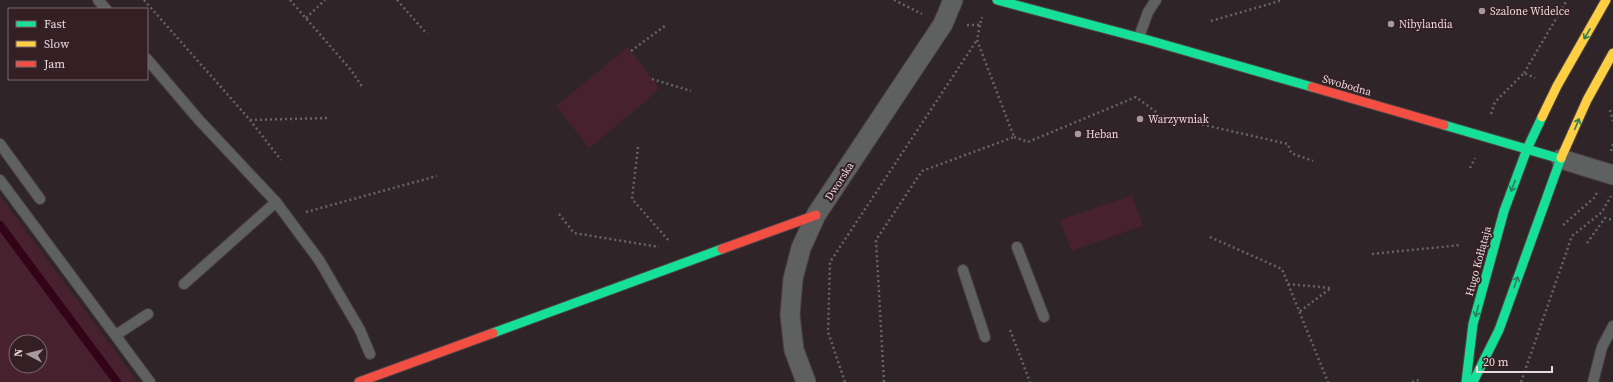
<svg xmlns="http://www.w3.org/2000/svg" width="1613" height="382" font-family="'Source Serif 4',serif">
<rect width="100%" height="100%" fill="#2f2427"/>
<!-- green -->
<g fill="#47212e" fill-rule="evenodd">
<polygon points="628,47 659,88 645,102 589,148 556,106"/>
<polygon points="1132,195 1143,226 1071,251 1060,220"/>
<path d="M0,196L138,382H0ZM16,342H40V366H16Z"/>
</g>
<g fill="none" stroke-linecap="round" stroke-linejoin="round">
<!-- stream -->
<polyline stroke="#330318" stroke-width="8" points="0,225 117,382"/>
<defs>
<g id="lane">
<polyline points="98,0 106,9"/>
<polyline points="1139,37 1148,12 1156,0"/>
<polyline points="147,59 199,120 276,202 319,260 360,330 370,354"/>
<polyline points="0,144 40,199"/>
<polyline points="0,180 150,382"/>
<polyline points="1017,247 1044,317"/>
<polyline points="963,270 985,337"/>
<polyline points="184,284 276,202"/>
<polyline points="116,335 148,314"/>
<polyline points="1593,382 1602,347 1613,326"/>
</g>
<g id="street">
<polyline points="1561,159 1613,175"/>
<polyline points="806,382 794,350 790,315 793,279 801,248 816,215 943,24 953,0"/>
</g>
<g id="fast">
<polyline points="997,0 1148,40 1312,87"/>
<polyline points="1444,125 1561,159"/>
<polyline points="493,333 722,249"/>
<polyline points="1466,382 1473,324 1504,211 1527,149 1542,117"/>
<polyline points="1473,382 1499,330 1561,158"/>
</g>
<g id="slow">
<polyline points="1542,117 1557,86 1606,0"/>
<polyline points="1561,158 1587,100 1613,53"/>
</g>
<g id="jam">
<polyline points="1312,87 1444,125"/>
<polyline points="722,249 816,215"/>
<polyline points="359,382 493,333"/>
</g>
</defs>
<!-- lane casing -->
<use href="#lane" stroke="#4c4245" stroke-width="12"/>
<!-- street casing -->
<use href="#street" stroke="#4c4245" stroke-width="21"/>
<!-- fast casing -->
<use href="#fast" stroke="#4c4245" stroke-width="11"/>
<!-- slow casing -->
<use href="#slow" stroke="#4c4245" stroke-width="11"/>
<!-- jam casing -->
<use href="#jam" stroke="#4c4245" stroke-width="11"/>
<!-- path -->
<g stroke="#666565" stroke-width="2.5" stroke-dasharray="2 3" stroke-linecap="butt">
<polyline points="144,0 250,120 281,160"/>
<polyline points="290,0 351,70 363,88"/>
<polyline points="397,0 427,34"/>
<polyline points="894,0 922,14"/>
<polyline points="306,18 325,0"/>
<polyline points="1211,21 1283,0"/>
<polyline points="967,25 980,25 982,17"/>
<polyline points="631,51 666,25"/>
<polyline points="1524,73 1567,0"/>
<polyline points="652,79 691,91"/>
<polyline points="1610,110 1613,121"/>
<polyline points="1491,114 1495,102 1524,73 1535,78"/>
<polyline points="250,120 329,118"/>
<polyline points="1014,137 1028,142 1136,97 1160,115 1288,144 1291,153 1313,161"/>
<polyline points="638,147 632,199 670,242"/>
<polyline points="1611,151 1613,144"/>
<polyline points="1470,168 1475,158"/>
<polyline points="306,212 437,176"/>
<polyline points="559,214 574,233 659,247"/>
<polyline points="1563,225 1595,197 1597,192"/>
<polyline points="1210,237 1282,269 1328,382"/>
<polyline points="1587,243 1605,218 1613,220"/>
<polyline points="1372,254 1460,245"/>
<polyline points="1288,284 1331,288 1299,312"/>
<polyline points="1010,330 1030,382"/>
<polyline points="845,382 828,332 830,262 977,40"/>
<polyline points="884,382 876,240 922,171 1014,137 977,40 980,25"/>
<polyline points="1412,382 1419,380"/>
<polyline points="1521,382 1572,236 1602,212 1611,196"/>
</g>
<!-- lane -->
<use href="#lane" stroke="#5f6060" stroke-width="10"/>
<!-- street -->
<use href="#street" stroke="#5f6060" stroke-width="19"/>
<!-- fast -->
<use href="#fast" stroke="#16e098" stroke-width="9"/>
<!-- slow -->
<use href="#slow" stroke="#ffcf43" stroke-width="9"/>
<!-- jam -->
<use href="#jam" stroke="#f24e42" stroke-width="9"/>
</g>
<!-- one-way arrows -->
<defs><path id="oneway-shaft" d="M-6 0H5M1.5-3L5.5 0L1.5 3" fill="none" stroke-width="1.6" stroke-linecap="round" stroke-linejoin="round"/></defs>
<g stroke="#25805e">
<use href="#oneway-shaft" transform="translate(1587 34) rotate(120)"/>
<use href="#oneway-shaft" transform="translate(1577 124) rotate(-67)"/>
<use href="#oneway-shaft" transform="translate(1513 186) rotate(111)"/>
<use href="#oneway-shaft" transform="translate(1516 282) rotate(-71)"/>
<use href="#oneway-shaft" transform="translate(1477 311) rotate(105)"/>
</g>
<!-- markers -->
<g fill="#a79a9d" stroke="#341f25" stroke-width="1.5">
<circle cx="1482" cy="11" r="4"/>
<circle cx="1391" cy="24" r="4"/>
<circle cx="1140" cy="119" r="4"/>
<circle cx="1078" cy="134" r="4"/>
</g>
<g text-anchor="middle" stroke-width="4" stroke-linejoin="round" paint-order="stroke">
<!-- poi labels -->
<g font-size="11" fill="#e8d9dd" stroke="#341f25" text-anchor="start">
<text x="1490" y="15">Szalone Widelce</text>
<text x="1399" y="28">Nibylandia</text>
<text x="1148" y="123">Warzywniak</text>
<text x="1086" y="138">Heban</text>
</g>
<!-- street labels -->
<g font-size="11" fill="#e8d9dd" stroke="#341f25">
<text transform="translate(1347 85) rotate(16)" y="4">Swobodna</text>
<text transform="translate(839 181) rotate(-57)" y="4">Dworska</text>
<text transform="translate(1478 261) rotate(-75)" y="4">Hugo Kołłątaja</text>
</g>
</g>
<!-- legend -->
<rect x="8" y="8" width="140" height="72" fill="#341f25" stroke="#7c696f"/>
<rect x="16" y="21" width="20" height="6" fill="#16e098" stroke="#7c696f"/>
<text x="44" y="28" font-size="12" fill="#e8d9dd">Fast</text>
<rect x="16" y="41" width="20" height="6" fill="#ffcf43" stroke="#7c696f"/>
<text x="44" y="48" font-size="12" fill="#e8d9dd">Slow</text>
<rect x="16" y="61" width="20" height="6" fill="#f24e42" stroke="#7c696f"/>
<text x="44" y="68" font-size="12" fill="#e8d9dd">Jam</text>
<!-- north arrow -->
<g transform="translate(28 354) rotate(277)"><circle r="19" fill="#341f25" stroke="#7c696f"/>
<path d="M0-3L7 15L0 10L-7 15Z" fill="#a79a9d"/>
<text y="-6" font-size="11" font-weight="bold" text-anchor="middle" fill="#e8d9dd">N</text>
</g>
<!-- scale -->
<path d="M1477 366v6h75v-6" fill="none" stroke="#e8d9dd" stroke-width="2"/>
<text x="1483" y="366" font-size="12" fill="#e8d9dd" stroke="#341f25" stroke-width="3" paint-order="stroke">20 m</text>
</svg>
